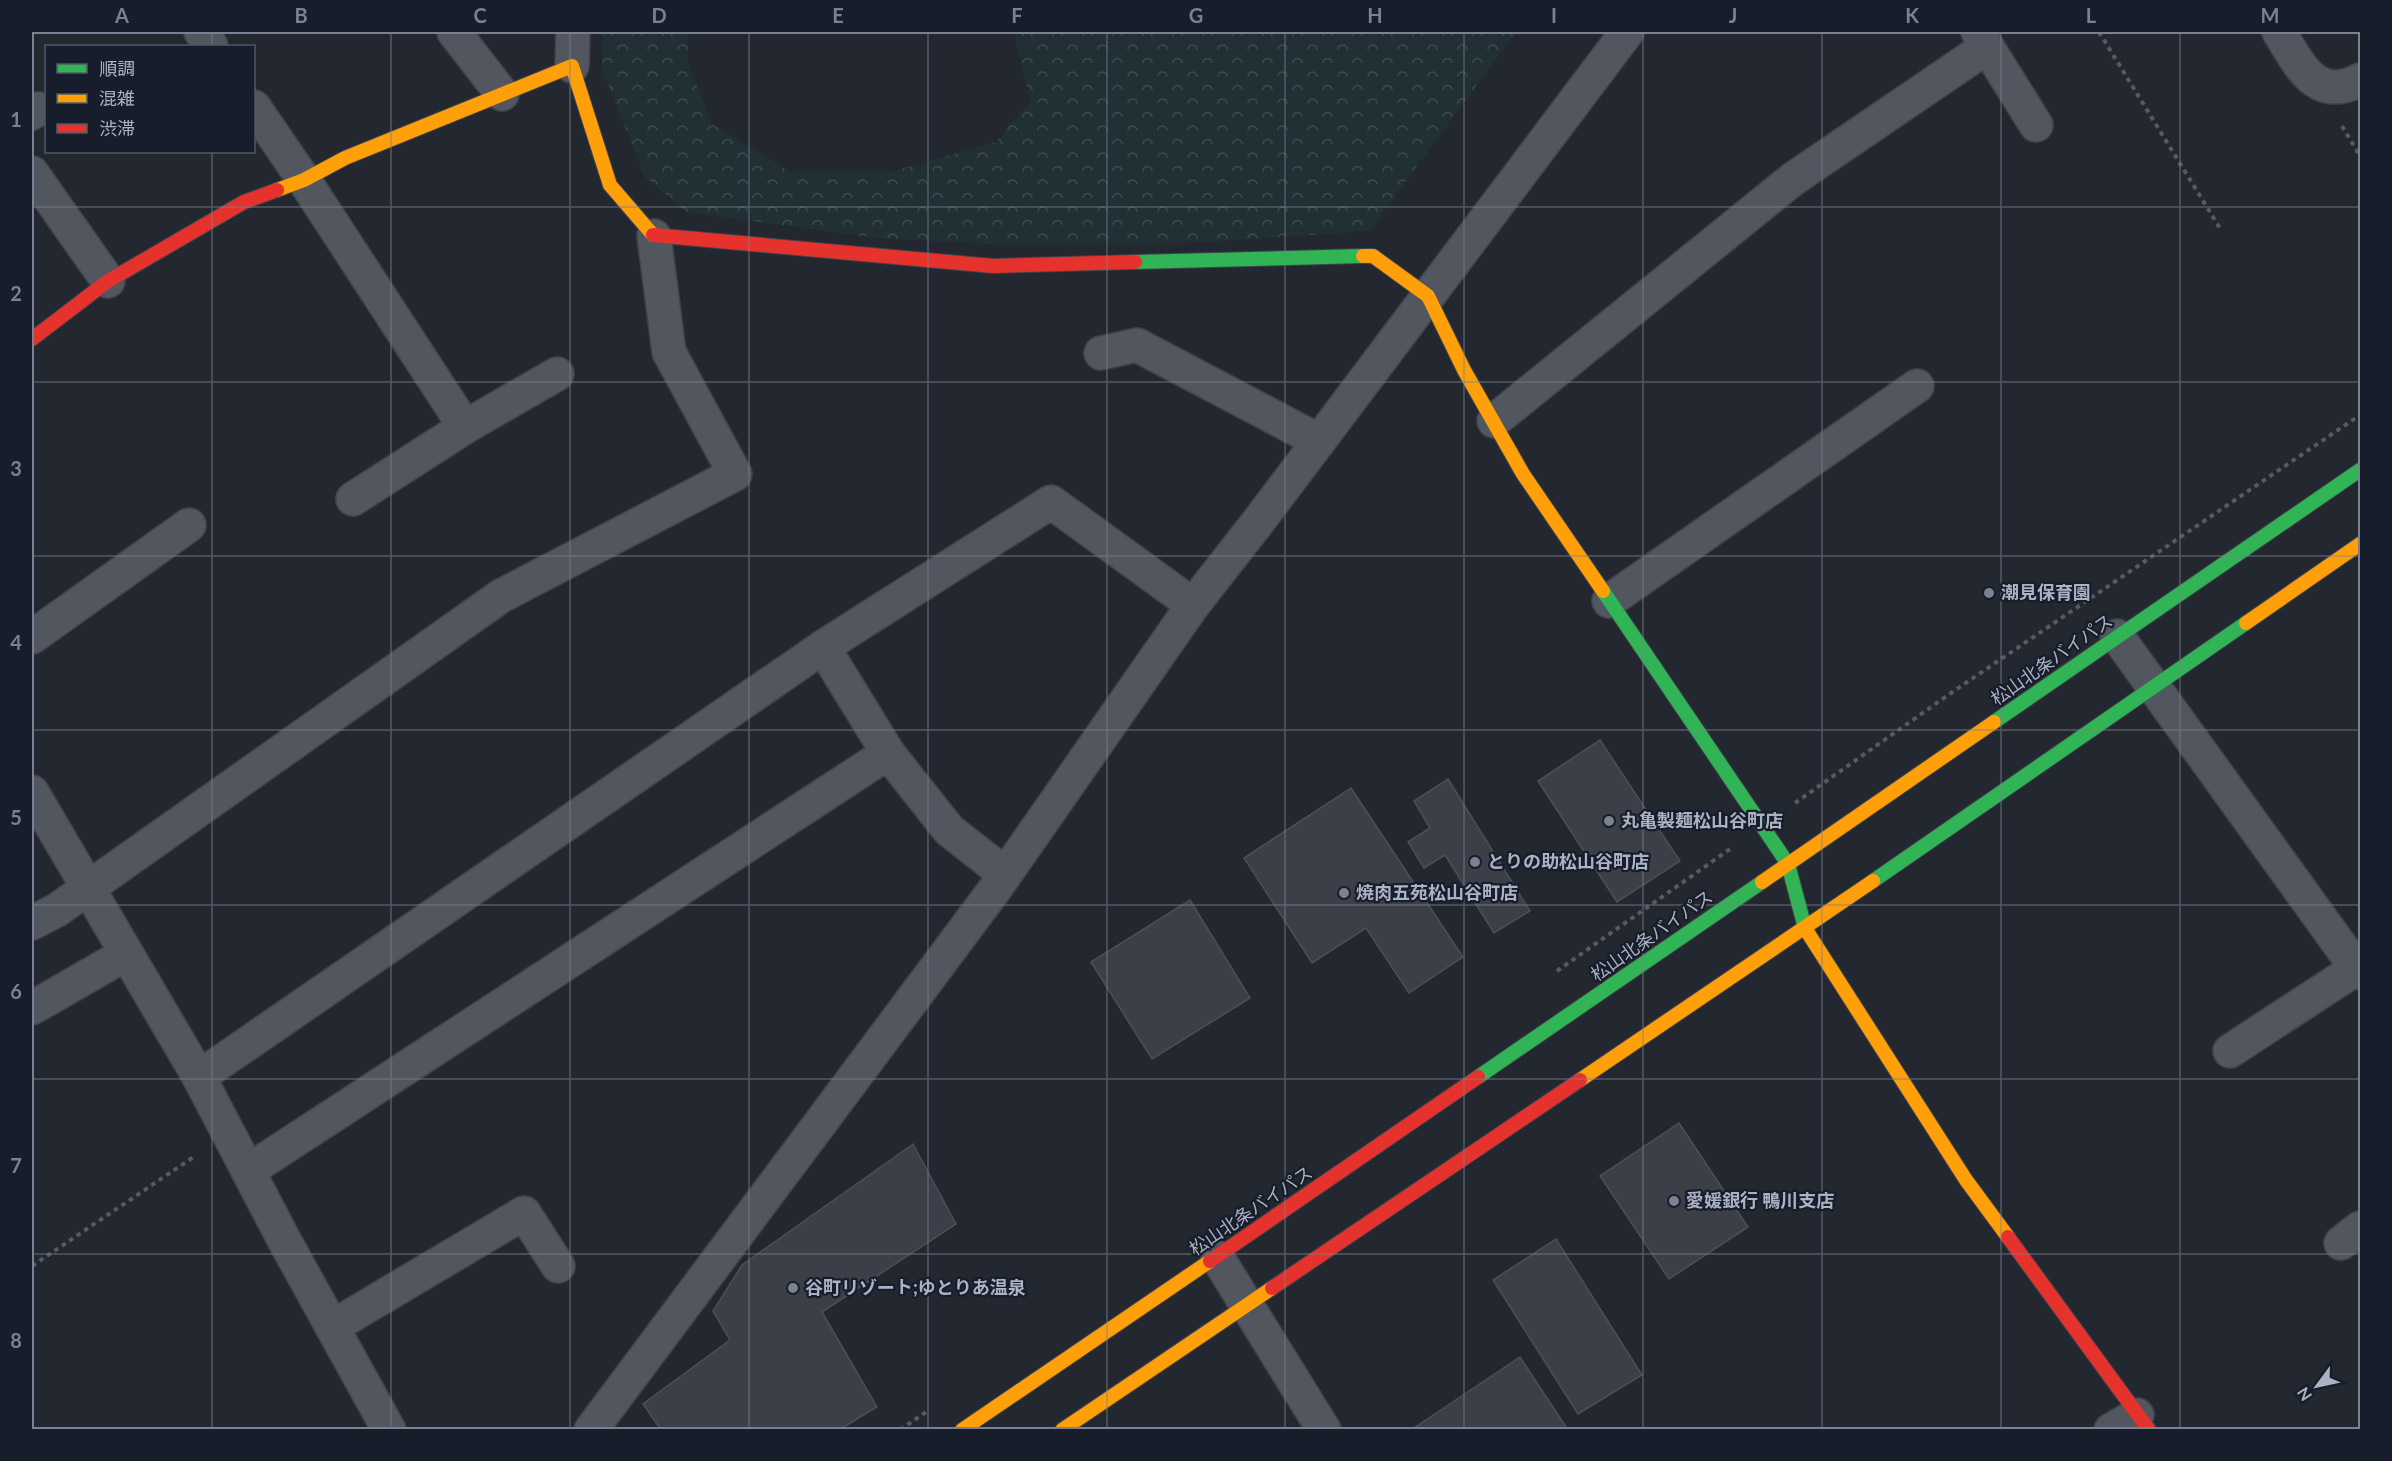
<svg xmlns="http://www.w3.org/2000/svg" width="2392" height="1461" font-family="Lato,'Noto Sans JP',sans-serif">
<defs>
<pattern id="forest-crowns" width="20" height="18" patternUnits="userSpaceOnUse" patternTransform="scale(1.5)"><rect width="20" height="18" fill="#203035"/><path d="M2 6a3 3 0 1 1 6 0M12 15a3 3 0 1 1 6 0" fill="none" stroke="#3e4c51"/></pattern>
</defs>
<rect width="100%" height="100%" fill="#232730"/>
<!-- forest -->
<polygon fill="url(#forest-crowns)" points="603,32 688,32 688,63 712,124 791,172 890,172 996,142 1030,101 1014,32 1516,32 1369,231 1173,244 992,244 877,238 686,212 645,177 602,69"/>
<!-- building -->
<g fill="#3c3f48" stroke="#4a4f58" stroke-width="1.5">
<polygon points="1600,740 1680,861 1617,902 1538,781"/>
<polygon points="1448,779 1530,911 1494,933 1445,855 1424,868 1408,842 1430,828 1414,801"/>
<polygon points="1351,788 1463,957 1409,993 1366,928 1312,963 1244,858"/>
<polygon points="1190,900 1250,998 1152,1059 1091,962"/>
<polygon points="1679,1123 1748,1227 1669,1279 1600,1176"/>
<polygon points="913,1144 956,1224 822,1312 877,1407 839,1430 661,1430 643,1404 730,1340 713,1311 742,1265"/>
<polygon points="1556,1239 1642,1375 1578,1414 1493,1280"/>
<polygon points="1520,1357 1568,1430 1411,1430"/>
</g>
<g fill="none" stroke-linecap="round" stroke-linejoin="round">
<defs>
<g id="street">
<polyline points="201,32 211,46"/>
<polyline points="454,32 502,94"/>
<polyline points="1978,32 2036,125"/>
<path d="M2279,32C2300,65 2315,103 2360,80"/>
<polyline points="572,66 573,32"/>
<polyline points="254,107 304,180 465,427"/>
<polyline points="32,113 38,109"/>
<polyline points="32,173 108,281"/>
<polyline points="1101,353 1137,345 1319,441"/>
<polyline points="1494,421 1793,179 1987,47"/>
<polyline points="353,499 465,427 557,374"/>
<polyline points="1609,601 1917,386"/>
<polyline points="2117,636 2360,973"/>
<polyline points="32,637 189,525"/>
<polyline points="823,647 888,753 949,830 1005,874"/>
<polyline points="32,792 199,1077 283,1238 389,1430"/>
<polyline points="32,923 57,910 501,596 735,474 669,352 654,236"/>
<polyline points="32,1008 126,954"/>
<polyline points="2230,1051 2357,968"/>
<polyline points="199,1077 823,647 1051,502 1193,605"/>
<polyline points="248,1171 888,753"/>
<polyline points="2341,1243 2360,1228"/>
<polyline points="1217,1257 1324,1430"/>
<polyline points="332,1327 524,1213 558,1266"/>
<polyline points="591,1430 995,889 1193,605 1261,518 1627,32"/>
<polyline points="2111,1430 2137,1415"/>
</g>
<g id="fast">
<polyline points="1135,262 1363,256"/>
<polyline points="1603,591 1788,864 1805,928 1808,933"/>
<polyline points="1994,722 2360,470"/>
<polyline points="1873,881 2246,623"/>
<polyline points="1478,1077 1762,882"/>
</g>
<g id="slow">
<polyline points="277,190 304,180 345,158 572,66 610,185 653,235"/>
<polyline points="1363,256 1373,256 1428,296 1464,370 1523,474 1603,591"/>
<polyline points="2246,623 2360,544"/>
<polyline points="1762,882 1994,722"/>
<polyline points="1808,933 1966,1180 2008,1237"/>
<polyline points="1580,1080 1873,881"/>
<polyline points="962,1430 1210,1261"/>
<polyline points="1062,1430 1272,1288"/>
</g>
<g id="jam">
<polyline points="653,235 993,266 1135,262"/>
<polyline points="32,339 108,281 244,202 277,190"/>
<polyline points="2008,1237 2149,1430"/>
<polyline points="1210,1261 1478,1077"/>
<polyline points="1272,1288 1580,1080"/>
</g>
</defs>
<!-- street casing -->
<use href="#street" stroke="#3f4249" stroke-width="36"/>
<!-- fast casing -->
<use href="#fast" stroke="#3f4249" stroke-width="16"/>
<!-- slow casing -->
<use href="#slow" stroke="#3f4249" stroke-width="16"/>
<!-- jam casing -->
<use href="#jam" stroke="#3f4249" stroke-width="16"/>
<!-- path -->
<g stroke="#565a62" stroke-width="4" stroke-dasharray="4.5 4.5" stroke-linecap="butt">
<polyline points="2099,32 2221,230"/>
<polyline points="2342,126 2360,156"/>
<polyline points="1795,803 1951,693 2360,415"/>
<polyline points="1557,971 1730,849"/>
<polyline points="32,1266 195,1156"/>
<polyline points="900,1430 926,1412"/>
</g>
<!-- street -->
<use href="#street" stroke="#52565e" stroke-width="33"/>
<!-- fast -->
<use href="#fast" stroke="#30b455" stroke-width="14"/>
<!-- slow -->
<use href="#slow" stroke="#ff9f0a" stroke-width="14"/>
<!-- jam -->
<use href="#jam" stroke="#e5322d" stroke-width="14"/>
</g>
<!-- grid -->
<path fill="none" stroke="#7b8190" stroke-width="1.5" stroke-opacity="0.55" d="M212,32V46M391,32V1430M570,32V1430M749,32V1430M928,32V1430M1107,32V1430M1285,32V1430M1464,32V1430M1643,32V1430M1822,32V1430M2001,32V1430M2180,32V1430M212,152V1430M32,207H2360M32,382H2360M32,556H2360M32,730H2360M32,905H2360M32,1079H2360M32,1254H2360"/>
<!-- markers -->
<g fill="#7b8190" stroke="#171d2a" stroke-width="2">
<circle cx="1989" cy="593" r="6"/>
<circle cx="1609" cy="821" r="6"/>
<circle cx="1475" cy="862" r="6"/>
<circle cx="1344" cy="893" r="6"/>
<circle cx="1674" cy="1201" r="6"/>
<circle cx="793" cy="1288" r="6"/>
</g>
<g text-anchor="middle" stroke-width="4.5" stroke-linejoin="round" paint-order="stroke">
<!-- poi labels -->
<g font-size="18" font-weight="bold" fill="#abb2c3" stroke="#171d2a" text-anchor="start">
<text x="2001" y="599">潮見保育園</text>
<text x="1621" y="827">丸亀製麺松山谷町店</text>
<text x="1487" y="868">とりの助松山谷町店</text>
<text x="1356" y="899">焼肉五苑松山谷町店</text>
<text x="1686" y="1207">愛媛銀行 鴨川支店</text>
<text x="805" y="1294">谷町リゾート;ゆとりあ温泉</text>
</g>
<!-- street labels -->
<g font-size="18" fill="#abb2c3" stroke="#171d2a">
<text transform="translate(2052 660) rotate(-35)" y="6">松山北条バイパス</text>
<text transform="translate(1652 936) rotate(-35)" y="6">松山北条バイパス</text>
<text transform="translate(1251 1211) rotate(-34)" y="6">松山北条バイパス</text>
</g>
</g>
<!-- border -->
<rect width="2392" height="1461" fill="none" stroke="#171d2a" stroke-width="66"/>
<!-- legend -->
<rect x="45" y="45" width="210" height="108" fill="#171d2a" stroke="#525967" stroke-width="1.5"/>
<rect x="57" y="64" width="30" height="9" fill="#30b455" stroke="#525967" stroke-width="1.5"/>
<text x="99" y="75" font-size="18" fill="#abb2c3">順調</text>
<rect x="57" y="94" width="30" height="9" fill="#ff9f0a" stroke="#525967" stroke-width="1.5"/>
<text x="99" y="105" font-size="18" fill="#abb2c3">混雑</text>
<rect x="57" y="124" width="30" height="9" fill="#e5322d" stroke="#525967" stroke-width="1.5"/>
<text x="99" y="135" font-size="18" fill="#abb2c3">渋滞</text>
<!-- north arrow -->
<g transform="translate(2317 1386) rotate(237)" stroke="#171d2a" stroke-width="4.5" paint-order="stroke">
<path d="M0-4.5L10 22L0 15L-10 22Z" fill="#abb2c3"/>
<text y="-9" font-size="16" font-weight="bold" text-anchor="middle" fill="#abb2c3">N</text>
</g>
<rect x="33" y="33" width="2326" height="1395" fill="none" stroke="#7b8190" stroke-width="2"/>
<g font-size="20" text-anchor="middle" font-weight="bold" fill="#7b8190">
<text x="122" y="23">A</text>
<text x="301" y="23">B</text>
<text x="480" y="23">C</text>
<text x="659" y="23">D</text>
<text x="838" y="23">E</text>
<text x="1017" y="23">F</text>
<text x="1196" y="23">G</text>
<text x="1375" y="23">H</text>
<text x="1554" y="23">I</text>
<text x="1733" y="23">J</text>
<text x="1912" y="23">K</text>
<text x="2091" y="23">L</text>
<text x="2270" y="23">M</text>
<text x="16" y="127">1</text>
<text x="16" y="301">2</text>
<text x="16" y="476">3</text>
<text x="16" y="650">4</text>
<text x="16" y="825">5</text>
<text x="16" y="999">6</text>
<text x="16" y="1173">7</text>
<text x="16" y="1348">8</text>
</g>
</svg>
